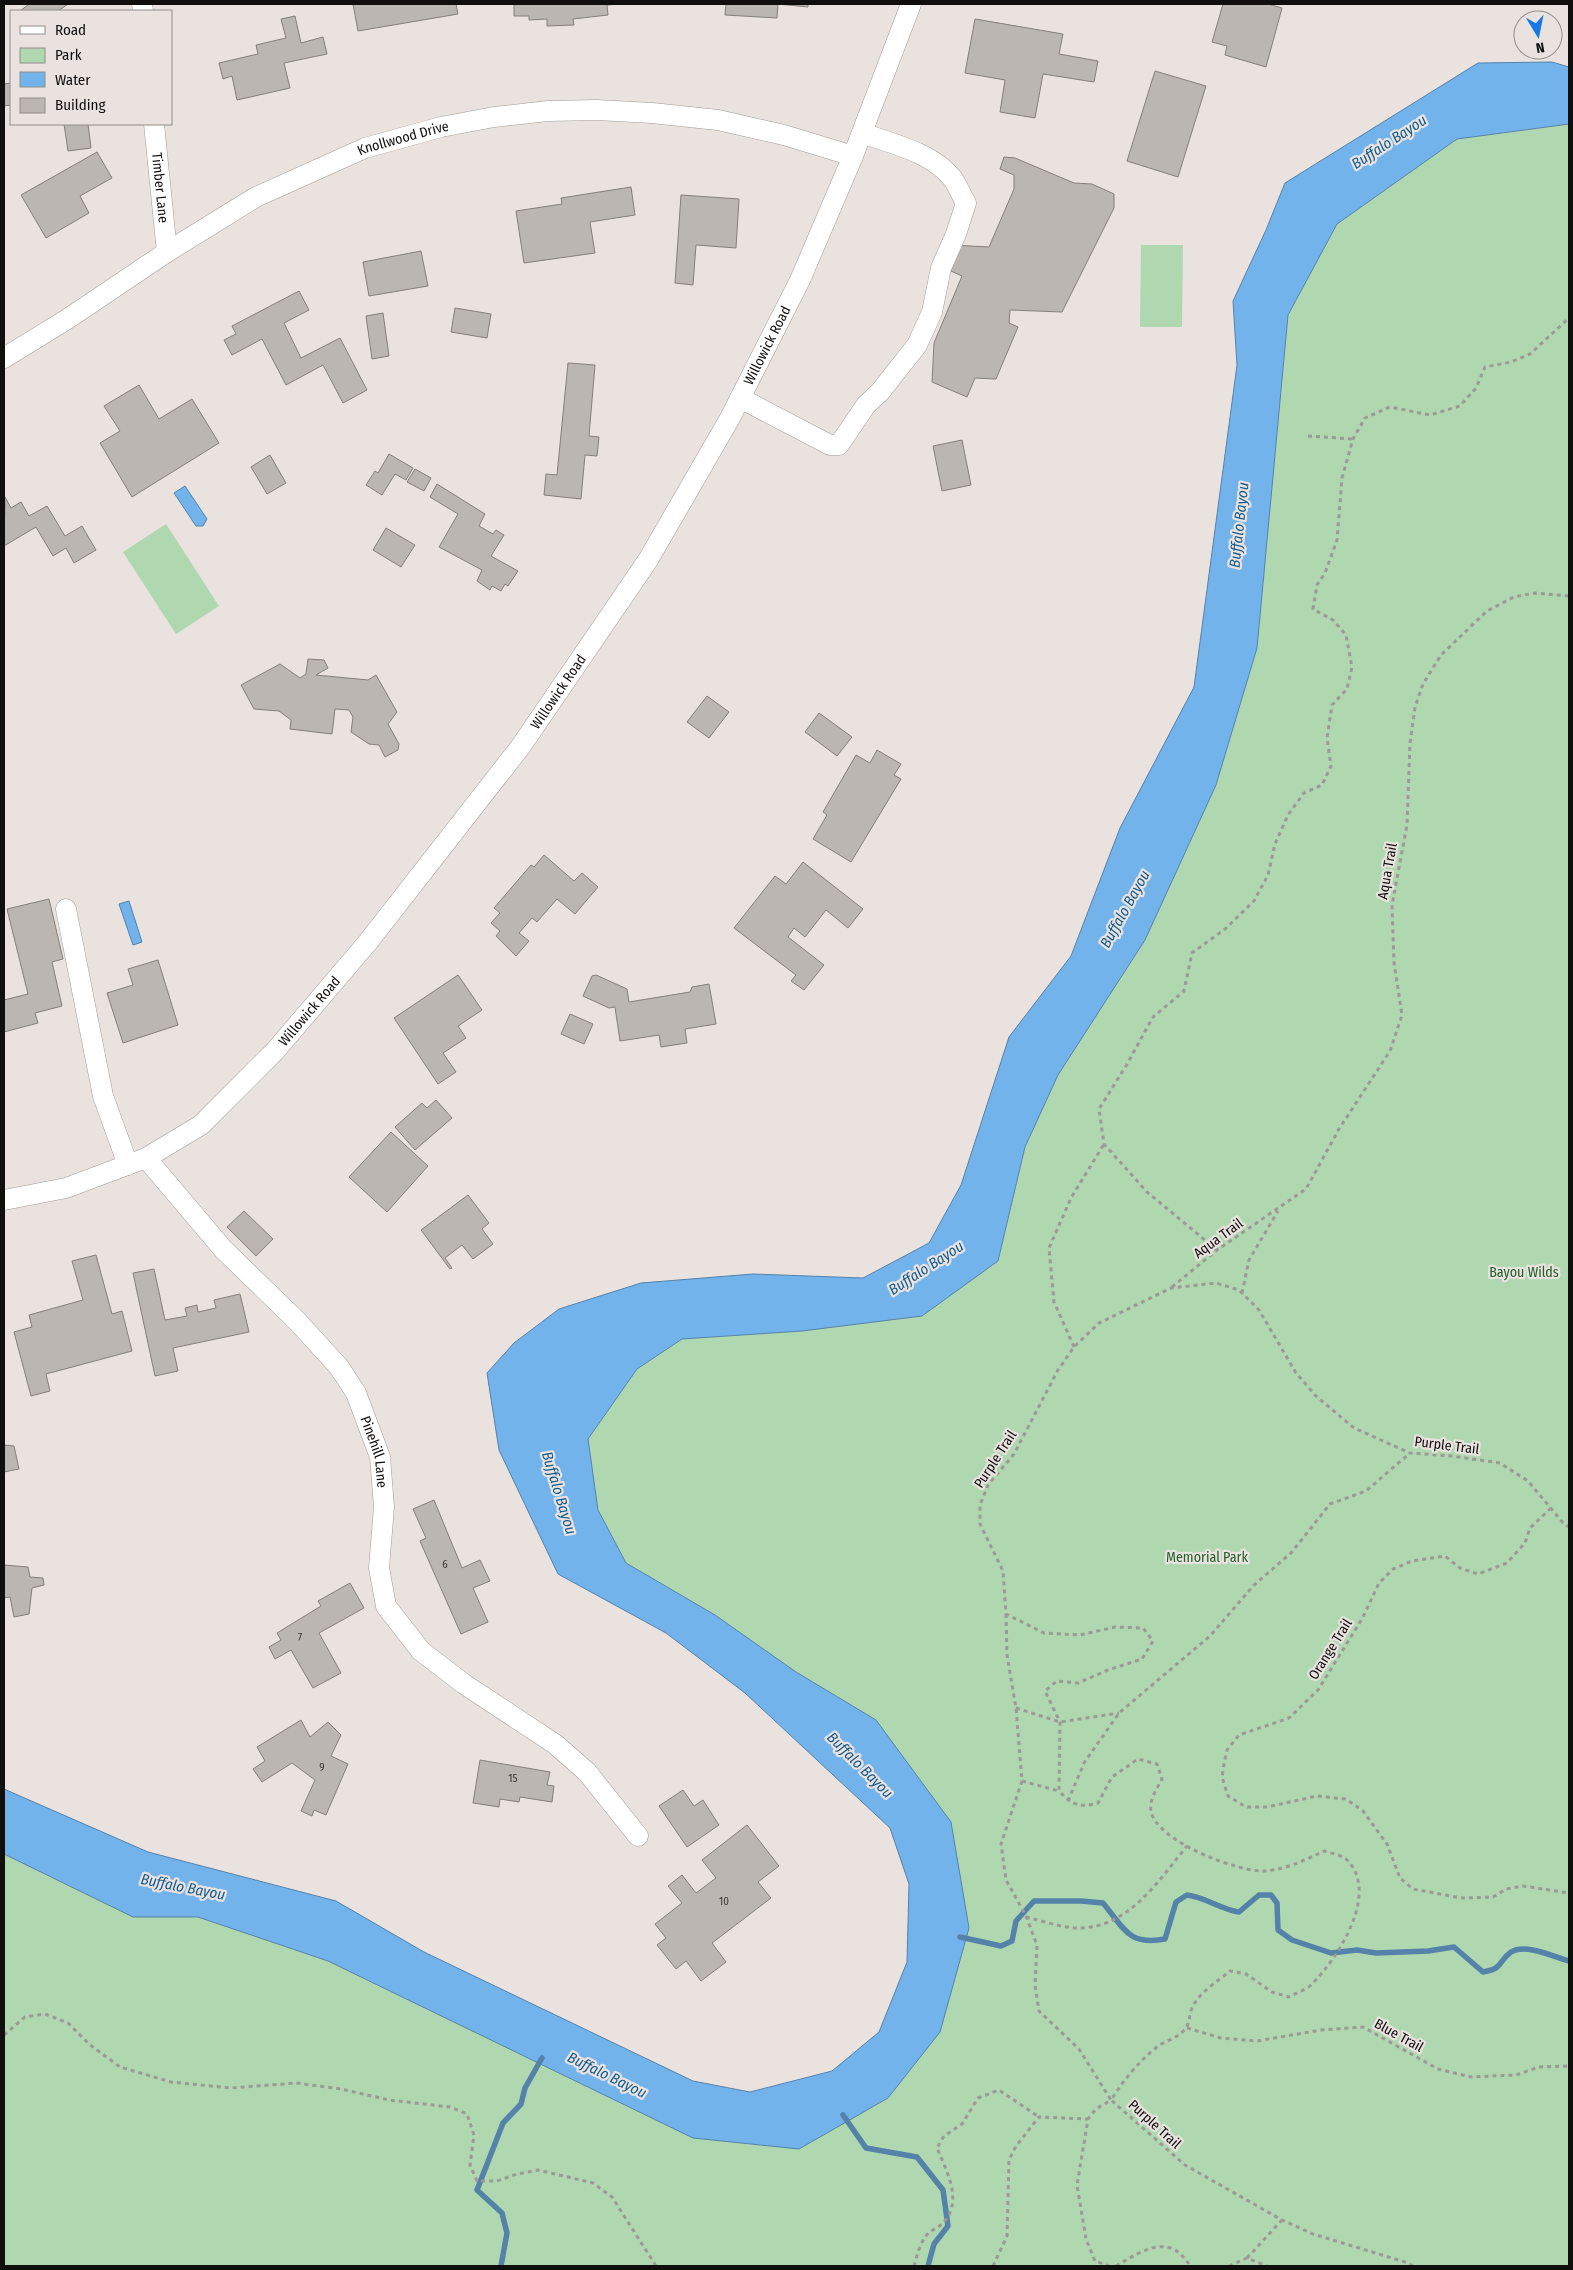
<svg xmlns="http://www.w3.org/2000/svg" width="1573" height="2270" font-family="'Fira Sans Condensed',sans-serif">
<rect width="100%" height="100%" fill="#e9e2df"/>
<!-- green -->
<g fill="#afd8b0">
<polygon points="1569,124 1569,2266 4,2266 4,1854 133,1917 198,1917 328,1961 693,2138 940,2032 876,1720 796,1672 715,1615 626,1563 598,1510 588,1439 637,1369 682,1339 802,1331 922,1316 998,1261 1025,1147 1058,1075 1145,940 1216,785 1257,648 1288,315 1337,224 1457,139"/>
<polygon points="1141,245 1183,245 1182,327 1140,327"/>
<polygon points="166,524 219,606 176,634 123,552"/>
</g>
<!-- water -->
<g fill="#72b3ec" stroke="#5582a9">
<polygon points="1552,62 1569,67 1569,124 1457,139 1337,224 1288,315 1257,648 1216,785 1145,940 1058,1075 1025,1147 998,1261 922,1316 802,1331 682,1339 637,1369 588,1439 598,1510 626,1563 715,1615 796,1672 876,1720 951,1822 969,1928 940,2032 888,2098 799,2149 693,2138 328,1961 198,1917 133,1917 4,1854 4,1789 148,1852 336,1901 424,1952 693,2081 750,2092 832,2071 879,2032 907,1962 909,1884 890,1828 745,1693 666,1633 558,1574 499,1450 487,1373 514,1343 559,1309 641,1283 753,1274 863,1278 929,1243 961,1185 1009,1037 1071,956 1120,828 1194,687 1237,365 1233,301 1266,230 1285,183 1478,63"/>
<polygon points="185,486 207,519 203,526 196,526 174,493"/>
<polygon points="129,901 142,942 133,945 119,904"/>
</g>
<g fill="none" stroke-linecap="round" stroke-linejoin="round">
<!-- stream -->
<g stroke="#5582a9" stroke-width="5.5">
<path d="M960,1937L1001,1946L1012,1941L1016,1921L1034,1901H1081L1103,1903C1124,1928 1128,1946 1165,1939L1176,1902L1187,1895C1205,1897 1220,1909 1239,1912L1259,1895H1271L1277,1903L1278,1930L1292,1940L1331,1953L1357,1950L1376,1953L1428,1951L1454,1947L1483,1972C1505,1968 1497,1962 1511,1952C1526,1943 1554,1957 1569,1961"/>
<polyline points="843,2115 866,2148 917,2157 943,2190 948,2226 934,2244 928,2266"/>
<polyline points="501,2266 507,2233 502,2213 477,2190 503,2123 521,2104 525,2088 542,2058"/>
</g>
</g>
<!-- building -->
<g fill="#bbb6b1" stroke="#847f7b">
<polygon points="27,4 68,4 58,11 20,11 28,5"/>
<polygon points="353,4 456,4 458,14 358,31"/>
<polygon points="514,4 619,4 607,5 608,15 573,19 574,25 547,26 547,19 529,20 529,16 514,16"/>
<polygon points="726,4 808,4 808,7 778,4 777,18 725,15"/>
<polygon points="1223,4 1268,4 1282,8 1266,67 1225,55 1227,46 1212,42"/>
<polygon points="295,16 301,43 323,37 327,54 284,63 290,88 237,100 232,76 223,79 219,63 258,54 256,45 286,38 281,19"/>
<polygon points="975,19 1063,34 1059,54 1098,61 1094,82 1043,74 1035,118 1000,112 1005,80 965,73"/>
<polygon points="1155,71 1206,86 1178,177 1127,161"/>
<polygon points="11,83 11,105 4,106 4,84"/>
<polygon points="64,124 88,124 91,148 68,151"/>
<polygon points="97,152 112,178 80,196 89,213 46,238 21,195"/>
<polygon points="1004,157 1015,158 1074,183 1092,184 1114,194 1114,208 1062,312 1010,310 1009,323 1018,327 996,379 975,378 967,397 932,382 934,343 962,276 951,271 952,245 989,247 1014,189 1014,175 1000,169"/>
<polygon points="631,187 635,215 590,222 595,253 524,263 516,211 562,204 561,198"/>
<polygon points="681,195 739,199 736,248 696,245 693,285 675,283"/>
<polygon points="421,251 428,286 369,296 363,262"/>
<polygon points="299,291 309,310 284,323 301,358 340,338 367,390 343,403 323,365 286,385 262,339 232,355 224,340 236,334 232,326"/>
<polygon points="455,308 491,314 487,338 451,332"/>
<polygon points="383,313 389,356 372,359 366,316"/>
<polygon points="568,363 595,365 589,436 599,437 597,456 585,455 581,499 544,495 546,474 557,475"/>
<polygon points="139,385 159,419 192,399 219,443 132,497 100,443 120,431 104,406"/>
<polygon points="962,440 971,485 942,491 933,446"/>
<polygon points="389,454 413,468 406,480 395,474 382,495 366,485 375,471 378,473"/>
<polygon points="270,455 286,483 267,494 251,467"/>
<polygon points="415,469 431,478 424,491 407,482"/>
<polygon points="437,484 485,514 479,526 493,534 496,530 504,535 491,556 518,571 508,586 505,584 501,591 492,586 490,590 477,581 482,570 439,547 458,514 430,497"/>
<polygon points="5,497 11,508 21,502 29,516 47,506 65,536 82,526 96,550 74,563 66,548 53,556 36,527 4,546"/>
<polygon points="386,528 415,545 401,567 373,550"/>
<polygon points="308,659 324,660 328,668 316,675 368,680 376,675 397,712 388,724 399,744 398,750 385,757 379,745 369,744 351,732 353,717 349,710 335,709 332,734 290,729 291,720 279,711 254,709 241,685 280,664 300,678 306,674"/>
<polygon points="707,696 729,712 709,738 687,722"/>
<polygon points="819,713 852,737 837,756 805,732"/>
<polygon points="877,750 901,764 894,775 901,779 851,862 813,839 827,815 823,812 856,755 870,763"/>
<polygon points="544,855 574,881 582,873 598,887 575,914 557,899 537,922 532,918 519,933 529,941 516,956 496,936 500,931 491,923 500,913 494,908 531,865 534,867"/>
<polygon points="803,862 863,909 848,928 826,910 805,937 794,928 788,937 824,965 804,990 791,981 796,975 734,928 775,876 786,884"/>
<polygon points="49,899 63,959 52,962 62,1006 35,1013 38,1023 4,1032 4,1000 28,994 7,909"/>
<polygon points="158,960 178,1025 123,1043 107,993 133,985 128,969"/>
<polygon points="458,975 482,1010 458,1026 466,1038 443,1053 456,1072 438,1084 394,1018"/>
<polygon points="596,975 627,989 629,1002 690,992 692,987 709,984 716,1024 685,1029 687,1043 661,1047 659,1035 620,1041 615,1007 609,1008 583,996 592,976"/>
<polygon points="570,1014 593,1024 584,1044 561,1034"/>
<polygon points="436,1100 452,1118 415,1150 395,1127 422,1103 427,1108"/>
<polygon points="391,1132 428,1166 387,1212 349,1177"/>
<polygon points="468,1195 489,1223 482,1229 493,1244 473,1259 462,1245 445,1258 452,1268 450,1269 421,1230"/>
<polygon points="244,1211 273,1239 256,1256 227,1227"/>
<polygon points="96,1255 112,1314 122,1311 132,1351 46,1374 50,1391 31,1396 14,1332 32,1327 29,1315 83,1300 72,1261"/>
<polygon points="154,1269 165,1320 187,1316 185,1308 197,1305 198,1312 216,1308 214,1300 240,1294 249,1332 173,1348 178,1371 155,1376 133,1273"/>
<polygon points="4,1445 14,1446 19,1469 4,1472"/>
<polygon points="434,1500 462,1568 480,1560 490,1581 473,1588 488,1622 461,1634 420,1541 426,1538 413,1509"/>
<polygon points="4,1565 28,1567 30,1577 43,1578 44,1585 32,1588 29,1614 14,1617 10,1597 4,1598"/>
<polygon points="350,1583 364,1608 319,1633 341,1673 313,1688 291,1650 275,1659 269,1647 281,1640 277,1633 321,1606 318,1601"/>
<polygon points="301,1720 310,1737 328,1722 341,1735 331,1756 348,1764 326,1815 314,1810 312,1816 301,1811 315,1780 292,1763 262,1782 253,1769 265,1761 257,1747"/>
<polygon points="480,1760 550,1772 547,1785 554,1786 552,1802 520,1797 519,1802 500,1799 499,1807 473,1803"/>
<polygon points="683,1790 694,1806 703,1800 719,1825 687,1847 659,1806"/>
<polygon points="747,1825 779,1866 758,1882 771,1898 712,1943 726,1962 701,1981 686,1961 676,1969 657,1945 666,1938 655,1924 682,1903 668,1886 682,1875 696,1893 716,1878 702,1860"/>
</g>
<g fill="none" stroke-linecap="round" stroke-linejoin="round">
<defs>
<g id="minor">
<polyline points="142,4 143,11"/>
<path id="s1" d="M154,124L167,252"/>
<path id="s2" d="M4,358L69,318L167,252L256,197L365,148L441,127L494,117L548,111L597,110L652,113L718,120L784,135L853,156"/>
<path d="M740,398L830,445H839L866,405L880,392L917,345L932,312L941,268L956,234L966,203C961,195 958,186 953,179C932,152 892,144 862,133"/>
<polyline points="66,909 103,1096 128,1165"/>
<path id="s3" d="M146,1158L223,1249L298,1322L339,1367L356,1393L380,1457L384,1507L379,1568L386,1606L421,1651L464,1684L555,1744L587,1772L638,1836"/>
<path id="s4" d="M4,1200L66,1188L146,1158L201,1125L275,1051L368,942L521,746L648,560L730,418L800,280L853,156L911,4"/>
</g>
</defs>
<!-- minor casing -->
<use href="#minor" stroke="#a29c99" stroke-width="21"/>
<!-- path -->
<g stroke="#9e9896" stroke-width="3" stroke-dasharray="4 4" stroke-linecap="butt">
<polyline points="1308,436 1353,439"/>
<polyline points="1217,1250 1147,1192 1104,1144 1099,1109 1126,1066 1153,1017 1184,991 1192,953 1225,929 1254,901 1268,875 1275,844 1288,815 1304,793 1322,785 1331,766 1327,738 1332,705 1347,689 1352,667 1346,635 1333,620 1313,609 1317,585 1325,573 1337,540 1342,478 1353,439 1365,418 1390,407 1430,415 1460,406 1476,388 1485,367 1511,362 1530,354 1569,318"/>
<polyline points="1172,1287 1217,1250 1306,1189 1339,1129 1390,1051 1402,1015 1394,963 1392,905 1407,825 1410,743 1415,707 1423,684 1441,655 1487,611 1514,597 1535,593 1569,596"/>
<polyline points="1242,1293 1249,1260 1278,1211"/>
<polyline points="1074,1347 1054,1302 1049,1248 1071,1198 1104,1144"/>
<polyline points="1551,1508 1530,1528 1525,1543 1507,1563 1478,1574 1460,1568 1445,1556 1412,1561 1393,1569 1379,1583 1362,1619 1318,1690 1289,1718 1239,1735 1227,1750 1224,1764 1222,1777 1228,1796 1246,1807 1267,1807 1317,1796 1346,1799 1363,1811 1387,1844 1400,1878 1413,1889 1461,1898 1493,1897 1506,1889 1523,1886 1569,1893"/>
<polyline points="1006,1614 1007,1655 1016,1708 1022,1781 1001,1844 1006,1880 1026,1916 1037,1945 1035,1985 1039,2011 1079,2049 1111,2100 1096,2109 1088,2119 1077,2185 1086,2239 1095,2261 1109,2266"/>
<polyline points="1016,1708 1060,1722 1119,1713"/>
<polyline points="1022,1781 1059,1791"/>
<polyline points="1068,1801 1084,1763 1119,1713 1210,1636 1254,1585 1291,1553 1330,1504 1366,1491 1410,1453"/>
<path d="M1026,1917C1043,1921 1062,1928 1079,1928C1129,1928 1159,1880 1187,1846"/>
<polyline points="1187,2028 1221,2038 1257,2041 1321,2030 1363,2027 1438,2069 1471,2077 1516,2075 1539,2067 1569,2066"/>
<polyline points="4,2035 25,2017 45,2014 68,2023 89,2044 120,2067 171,2082 231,2088 296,2083 341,2089 389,2100 450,2107 467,2114 474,2135 470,2165 477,2181 497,2181 517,2174 538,2170 593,2183 612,2197 656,2266"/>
<polyline points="1247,2258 1282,2220"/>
<path d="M914,2266C917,2256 921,2238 930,2232C934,2229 939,2227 943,2223C964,2201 946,2170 937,2148L944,2136L962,2124L978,2098L999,2090L1039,2117"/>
<polyline points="993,2266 1007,2236 1009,2160 1016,2146 1039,2117 1088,2119"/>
<path d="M1116,2266C1143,2250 1170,2232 1190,2266"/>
<polyline points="1229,2266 1247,2258 1267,2266"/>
<path d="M1413,2266L1405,2262L1313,2234L1282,2220L1185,2165L1111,2100C1124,2080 1138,2062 1157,2047C1166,2040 1179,2038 1186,2028C1190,2022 1189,2013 1193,2006C1200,1992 1218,1981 1230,1971L1246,1974L1272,1992L1289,1997C1296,1993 1306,1990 1312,1984C1338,1958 1381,1892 1346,1859C1341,1855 1330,1853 1324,1851C1305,1860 1287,1869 1266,1871C1239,1873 1156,1841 1151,1811C1149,1799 1157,1789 1162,1779L1157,1764L1138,1759L1112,1777L1098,1803C1079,1808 1072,1805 1059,1791L1060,1722L1045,1691L1057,1681L1078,1683L1108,1670L1142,1659L1153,1641L1143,1628L1115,1627L1080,1635L1044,1633L1006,1614L1003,1571L980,1524V1505L988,1485L1014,1454L1058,1370L1074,1347L1099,1323L1171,1288L1216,1283L1239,1290L1259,1310L1296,1373L1316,1396L1354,1428L1410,1453L1452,1456L1500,1463L1528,1481L1564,1524L1569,1527"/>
</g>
<!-- minor -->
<use href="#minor" stroke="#fff" stroke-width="20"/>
</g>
<g text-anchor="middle" stroke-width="4.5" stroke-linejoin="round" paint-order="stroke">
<!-- number labels -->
<g font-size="11" fill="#3c3937">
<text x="445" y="1568">6</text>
<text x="300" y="1641">7</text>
<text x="322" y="1771">9</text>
<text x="513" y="1782">15</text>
<text x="724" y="1905">10</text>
</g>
<!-- street labels -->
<g font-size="14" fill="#110f0e" stroke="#e9e2df">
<text dy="5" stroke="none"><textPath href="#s2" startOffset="458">Knollwood Drive</textPath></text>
<text dy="5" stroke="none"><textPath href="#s1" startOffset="64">Timber Lane</textPath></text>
<text dy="5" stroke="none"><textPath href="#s4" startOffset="1180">Willowick Road</textPath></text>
<text dy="5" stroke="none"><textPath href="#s4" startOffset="775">Willowick Road</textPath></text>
<text transform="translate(1387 871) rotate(-80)" y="5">Aqua Trail</text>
<text dy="5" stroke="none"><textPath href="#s4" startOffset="370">Willowick Road</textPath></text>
<text transform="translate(1218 1238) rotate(-36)" y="5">Aqua Trail</text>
<text transform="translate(1447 1445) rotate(7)" y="5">Purple Trail</text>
<text dy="5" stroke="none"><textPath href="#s3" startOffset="378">Pinehill Lane</textPath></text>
<text transform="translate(995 1459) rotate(-57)" y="5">Purple Trail</text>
<text transform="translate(1330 1649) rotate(-58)" y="5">Orange Trail</text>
<text transform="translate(1399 2035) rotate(29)" y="5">Blue Trail</text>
<text transform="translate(1155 2124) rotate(42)" y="5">Purple Trail</text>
</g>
<!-- park labels -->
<g font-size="14" fill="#20612a" stroke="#e9e2df">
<text x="1524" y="1277">Bayou Wilds</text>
<text x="1207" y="1562">Memorial Park</text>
</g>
<!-- water labels -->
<g font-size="15" font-style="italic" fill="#125b8f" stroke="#e9e2df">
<text transform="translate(1389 142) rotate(-33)" y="5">Buffalo Bayou</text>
<text transform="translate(1239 525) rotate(-84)" y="5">Buffalo Bayou</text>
<text transform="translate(1125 909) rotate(-61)" y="5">Buffalo Bayou</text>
<text transform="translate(926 1268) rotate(-33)" y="5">Buffalo Bayou</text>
<text transform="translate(559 1493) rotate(73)" y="5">Buffalo Bayou</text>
<text transform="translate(860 1765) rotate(45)" y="5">Buffalo Bayou</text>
<text transform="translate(183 1887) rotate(11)" y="5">Buffalo Bayou</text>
<text transform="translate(607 2075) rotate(26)" y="5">Buffalo Bayou</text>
</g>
</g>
<!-- border -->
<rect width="1573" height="2270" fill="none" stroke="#110f0e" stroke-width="10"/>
<!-- legend -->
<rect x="10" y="10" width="162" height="115" fill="#e9e2df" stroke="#938e8b"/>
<rect x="20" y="26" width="25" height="8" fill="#ffffff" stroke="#938e8b"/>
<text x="55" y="35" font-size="15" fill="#110f0e">Road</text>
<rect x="20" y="48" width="25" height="15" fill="#afd8b0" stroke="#938e8b"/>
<text x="55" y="60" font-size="15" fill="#110f0e">Park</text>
<rect x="20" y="72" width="25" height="15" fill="#72b3ec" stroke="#938e8b"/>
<text x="55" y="85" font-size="15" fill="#110f0e">Water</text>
<rect x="20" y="98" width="25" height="15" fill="#bbb6b1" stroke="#938e8b"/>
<text x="55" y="110" font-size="15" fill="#110f0e">Building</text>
<!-- north arrow -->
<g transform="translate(1538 35) rotate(170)"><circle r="24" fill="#e9e2df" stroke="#938e8b"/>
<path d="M0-4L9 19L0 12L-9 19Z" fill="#1678e0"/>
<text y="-8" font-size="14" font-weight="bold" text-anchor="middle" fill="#110f0e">N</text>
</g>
</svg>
